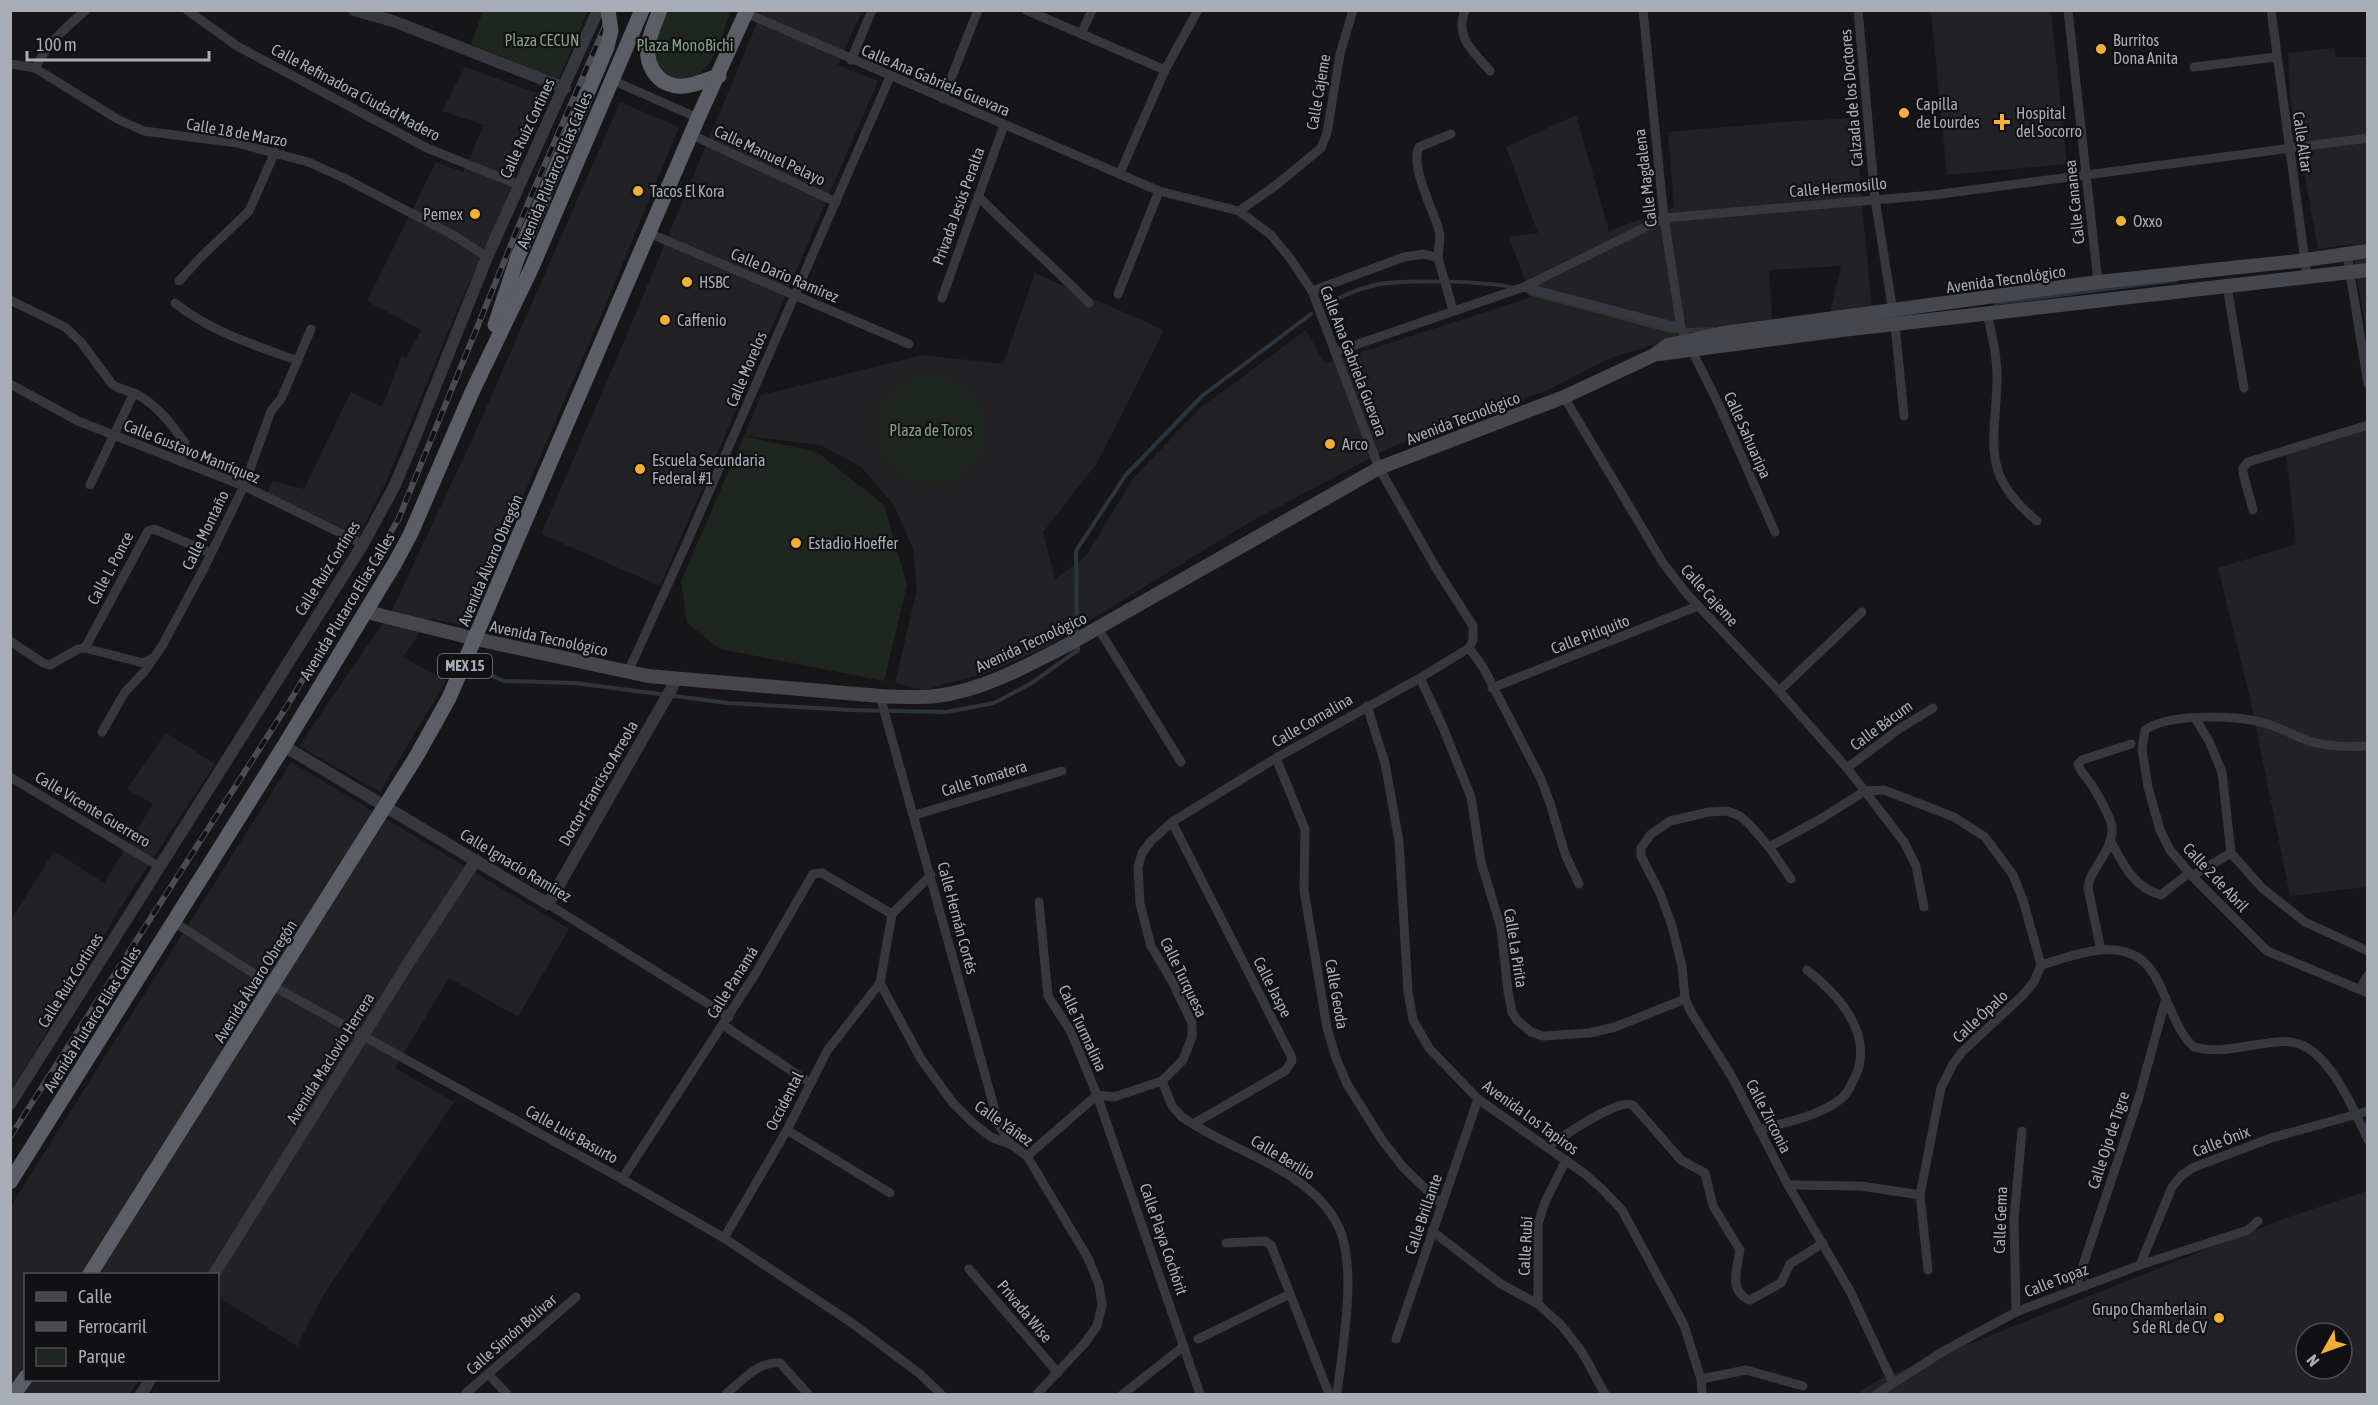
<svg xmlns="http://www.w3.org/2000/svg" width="2378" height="1405" font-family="'Asap Condensed',sans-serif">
<rect width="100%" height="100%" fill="#161618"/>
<!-- built -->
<g fill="#222225" fill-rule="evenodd">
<polygon points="762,11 862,11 838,65 878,81 660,586 541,534 620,351"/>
<polygon points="1931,11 2051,11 2067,164 1947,175"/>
<polygon points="2334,48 2336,57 2367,57 2367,336 2351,244 2318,249 2290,95 2288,53"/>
<polygon points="465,67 543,95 546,100 489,241 463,296 389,475 359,536 267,493 273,481 304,489 351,392 382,407 402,355 406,358 421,330 367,301 436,162 463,172 484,125 442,111"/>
<polygon points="620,102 679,127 604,309 467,626 430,619 403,657 446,681 380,792 299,746 393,608 476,431"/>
<polygon points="1576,115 1609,231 1674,207 1668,132 1794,121 1858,118 1860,184 1872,309 1830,313 1841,266 1769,270 1772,319 1696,331 1608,359 1550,389 1389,448 1250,522 1048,646 989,672 924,690 895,683 917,589 913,548 893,504 861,467 821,445 744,436 761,395 923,355 1003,364 1035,273 1164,330 1097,463 1043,532 1055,579 1086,556 1132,480 1200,408 1306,330 1325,364 1531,297 1509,237 1538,233 1506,147"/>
<polygon points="2367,427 2367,887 2290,896 2250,698 2218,568 2296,544 2286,454"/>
<polygon points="166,733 215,764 126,899 11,1091 11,920 54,851 104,883 153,804 127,789"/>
<polygon points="291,762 569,929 518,1017 449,978 395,1068 454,1102 324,1294 297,1346 218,1297 218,1274 26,1274 26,1380 139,1380 130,1394 11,1394 10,1207"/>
<path d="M2367,1191V1394H1857L1878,1380L2280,1220ZM2306,1333H2342V1369H2306Z"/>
</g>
<!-- green -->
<g fill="#1e261f">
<polygon points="483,11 483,10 588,11 559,79 471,44"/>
<path d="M666,11H731C717,44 711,93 664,76L650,50Z"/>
<circle cx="931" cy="430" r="55"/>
<polygon points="744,436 817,452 884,505 907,585 884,681 720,649 687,623 681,581"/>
</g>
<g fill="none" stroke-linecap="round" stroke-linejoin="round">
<!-- stream -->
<g stroke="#2c353c" stroke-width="4">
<polyline points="1529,293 1671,331 1714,329"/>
<polyline points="1996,303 2176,280"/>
<path d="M1328,304C1343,295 1359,289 1375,285C1397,279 1492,281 1513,288"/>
<polyline points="1077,635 1076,551 1125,476 1202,396 1311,314"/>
<polyline points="490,675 504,681 575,683 728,703 851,710 946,712 994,703 1030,684 1078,650 1078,643"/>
</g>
<!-- minor -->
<g stroke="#37383d" stroke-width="9">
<polyline points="187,10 237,46 427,148 519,185"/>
<polyline points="1026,10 1165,70"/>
<path d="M1465,10C1454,38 1474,52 1490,71"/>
<polyline points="1643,10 1664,218 1681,328 1687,340"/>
<polyline points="1858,10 1875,199 1895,325 1904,416"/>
<polyline points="2068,10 2098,282"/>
<polyline points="2271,10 2307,276"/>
<polyline points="746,13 1159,191 1239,211 1271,235 1290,258 1312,291 1379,468 1436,568 1473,626 1473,640 1469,648 1483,667 1541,779 1550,803 1565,854 1579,884"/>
<polyline points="1081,34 1092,10"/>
<polyline points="851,60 872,10"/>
<polyline points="10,64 35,68 119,120 144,131 237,143 308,162 344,178 455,236 487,257"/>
<polyline points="2194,67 2276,57"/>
<path d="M35,68C48,43 65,28 86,10"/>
<polyline points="612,80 698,118"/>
<polyline points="943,99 978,10"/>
<path d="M1451,134L1419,147C1410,165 1432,208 1438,227L1440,235L1438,258L1453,310"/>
<polyline points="692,135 836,202"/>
<polyline points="1120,173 1165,70 1198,10"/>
<path d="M978,196C1014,233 1053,266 1089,303"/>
<polyline points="1239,211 1275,186 1321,148 1327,133 1340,54 1353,10"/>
<polyline points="649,233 909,344"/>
<polyline points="2347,255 2368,384"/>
<polyline points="179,281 200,258 249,211 275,152"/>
<polyline points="2227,286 2244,388"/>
<polyline points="1524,287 1681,328"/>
<polyline points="1312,291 1404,257 1424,254 1438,258"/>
<polyline points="1118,294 1159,191"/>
<polyline points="942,298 1004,125"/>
<path d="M10,300L65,327L81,342L112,384C121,390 130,391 138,395C158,406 172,425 185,443L181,462"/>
<path d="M175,303C211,332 255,345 298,361"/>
<path d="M1987,313C1992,336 1998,359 1997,382C1995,446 1980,474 2037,521"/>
<polyline points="1692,351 1719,405 1775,532"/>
<polyline points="1335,352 1524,287 1664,218 1933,195 2368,138"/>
<polyline points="10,384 78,421 244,486 363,544"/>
<polyline points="1564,397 1663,563 1687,594 1779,691 1847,768 1904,842 1916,866 1924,907"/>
<polyline points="90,485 134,393"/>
<polyline points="2253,510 2243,473 2243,468 2248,462 2368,425"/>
<polyline points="1098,628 1181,762"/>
<polyline points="10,641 43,663 50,665 78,649 85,648 143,663 153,658"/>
<polyline points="85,648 148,531 154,529 211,553"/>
<polyline points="628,672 688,540 890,77"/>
<polyline points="1420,678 1442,725 1471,797 1481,862 1501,928 1508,992 1512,1012 1517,1020 1531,1032 1543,1036 1590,1033 1615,1027 1685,999"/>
<polyline points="1492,688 1698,606"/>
<polyline points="1779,691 1862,612"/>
<polyline points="880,696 999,1125 1011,1145"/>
<polyline points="1367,706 1385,763 1399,841 1408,992 1413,1020 1429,1048 1478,1099 1585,1174 1602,1189 1622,1210 1684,1325 1701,1379 1702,1394"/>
<polyline points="2195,718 2209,741 2222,772 2231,853 2262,888 2305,922 2368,951"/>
<polyline points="102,732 125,692 144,672 162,646 204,568 244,486 271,411 281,399 311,329"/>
<path d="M2368,746C2349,747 2330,747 2312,742C2296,737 2280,727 2264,723C2236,715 2168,713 2145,730L2142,749L2148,787L2160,830L2170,850L2192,876L2267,951L2368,993"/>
<polyline points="1276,758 1305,829 1304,890 1327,1028 1336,1058 1347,1084 1382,1140 1403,1167 1442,1205"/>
<polyline points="1847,768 1899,729 1933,708"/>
<polyline points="10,777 160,867"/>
<polyline points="915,815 1062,771"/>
<polyline points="1172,822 1291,1056 1292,1061 1285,1071 1193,1124"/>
<path d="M2110,840C2123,864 2133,887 2161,895L2189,873"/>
<polyline points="1769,847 1822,818 1865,791 1884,790 1954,817 1985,837 2013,875 2023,900 2041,965 2034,982 2023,995 1962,1052 1953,1064 1941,1088 1920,1195 1928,1270"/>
<polyline points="931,875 892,914 880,983 921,1059 953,1103 973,1123 991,1137 1012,1145 1027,1156 1088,1258 1099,1285 1102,1305 1097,1326 1084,1344 1037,1394"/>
<polyline points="2192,876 2231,853"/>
<polyline points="1791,879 1769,847 1750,825 1740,816 1727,811 1709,812 1670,821 1651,834 1641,848 1641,856 1660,893 1672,926 1682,966 1685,999 1691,1012 1731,1075 1788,1185 1850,1291 1893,1383"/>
<polyline points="1039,902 1048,996 1071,1032 1097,1095 1200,1394"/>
<polyline points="548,904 729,1017"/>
<polyline points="174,922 273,986 622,1179 724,1238 852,1323 920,1374 941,1394"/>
<path d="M2101,950L2088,888C2089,869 2114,851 2112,827C2111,818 2097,793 2091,784C2087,777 2080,773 2078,764L2082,760L2131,744"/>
<path d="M2041,965C2073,956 2119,936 2146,964C2157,975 2162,991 2168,1004C2176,1020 2181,1036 2194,1047C2214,1053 2234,1048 2254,1045C2266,1044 2279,1040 2291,1042C2328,1046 2354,1110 2368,1140"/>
<polyline points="2360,989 2368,975"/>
<polyline points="723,1025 810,1083"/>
<path d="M1162,1081L1172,1106L1182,1117C1211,1137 1244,1150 1275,1167C1301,1181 1328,1202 1340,1230C1357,1271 1342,1350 1337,1394"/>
<polyline points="1097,1095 1114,1097 1162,1081 1183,1060 1192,1037 1192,1023 1172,981 1151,946 1140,904 1138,867 1142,853 1151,841 1172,822 1276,758 1420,678 1469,648"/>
<polyline points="787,1130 890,1193"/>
<path d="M1759,1130C1785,1122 1816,1117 1838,1101C1846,1096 1850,1088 1854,1079C1876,1036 1839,995 1807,970"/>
<path d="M1547,1147C1563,1137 1617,1098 1633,1105L1681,1160L1705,1173L1713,1206L1740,1250C1737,1268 1728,1292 1750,1300L1781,1283L1790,1264L1823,1243"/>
<polyline points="1027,1156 1097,1095"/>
<polyline points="622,1179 754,976 813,874 822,873 892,914"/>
<polyline points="1788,1185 1861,1186 1920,1195"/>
<polyline points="1432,1231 1501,1284 1538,1304 1562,1326 1582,1352 1605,1394"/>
<polyline points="724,1238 787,1130 827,1051 880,983"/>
<polyline points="1226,1243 1265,1241 1271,1245 1329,1394"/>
<polyline points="2140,1265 2172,1187 2181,1176 2192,1168 2271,1138 2368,1111"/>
<polyline points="969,1269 1058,1373"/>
<polyline points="2075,1289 2139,1097 2166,998"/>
<polyline points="1538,1304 1538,1224 1545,1202 1566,1160"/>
<polyline points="2016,1312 2014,1219 2022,1131"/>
<polyline points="1198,1339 1290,1294"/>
<polyline points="1396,1339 1478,1099"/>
<polyline points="488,1374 507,1394"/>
<polyline points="1701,1379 1746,1370 1803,1386"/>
<polyline points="465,1394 576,1297"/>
<path d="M726,1394C742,1381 758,1361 780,1363L808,1394"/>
<polyline points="1123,1394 1184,1346"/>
<polyline points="1877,1394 1942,1352 2016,1312 2140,1265 2248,1230 2258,1221"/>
</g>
<!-- tertiary -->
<g stroke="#37383d" stroke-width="12">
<polyline points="354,10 393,21 565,88"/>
<polyline points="284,746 548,904 677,679"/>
<polyline points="10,1104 363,544 394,487 409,452 487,257 598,10"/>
<polyline points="214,1274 411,959 476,860"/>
<polyline points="141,1394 150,1380"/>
</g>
<!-- secondary -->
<g stroke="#45474d" stroke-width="14">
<polyline points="1659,354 1842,330 2368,270"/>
<path d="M367,612L476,639L648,676L880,696C899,697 917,698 936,696C985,690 1030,664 1073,642L1379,468L1564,397L1654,355L1668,345L1724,333L2098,282L2298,261L2368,251"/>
</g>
<!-- trunk -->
<g stroke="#5b5e65" stroke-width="15">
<path d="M660,10C651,33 639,55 657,76C663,83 674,87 683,86C694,86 707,79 719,76"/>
<polyline points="495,325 517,259"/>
<polyline points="10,1182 284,746 395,563 411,533 472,392 532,267 642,10"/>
<polyline points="90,1274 416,757 449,698 698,118 747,10"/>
<polyline points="14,1394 26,1377"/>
</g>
<defs>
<polyline id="rail" points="10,1137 287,706 398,520 529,201 612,10"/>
</defs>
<!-- rail casing -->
<use href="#rail" stroke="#4a4c52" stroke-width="6"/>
<!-- rail -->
<use href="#rail" stroke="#111113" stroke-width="4" stroke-dasharray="11" stroke-linecap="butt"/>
<!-- trunk-bridge -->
<polyline stroke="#5b5e65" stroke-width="15" points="517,259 607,47 611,31 608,10"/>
</g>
<!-- markers -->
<g fill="#f2b134" stroke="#111113" stroke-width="2">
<circle cx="2101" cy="49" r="6"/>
<circle cx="1904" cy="113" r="6"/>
<path d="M1999 113h6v6h6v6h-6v6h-6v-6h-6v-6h6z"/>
<circle cx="638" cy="191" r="6"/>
<circle cx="475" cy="214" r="6"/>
<circle cx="2121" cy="221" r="6"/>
<circle cx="687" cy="282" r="6"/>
<circle cx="665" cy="320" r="6"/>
<circle cx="1330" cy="444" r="6"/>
<circle cx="640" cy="469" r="6"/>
<circle cx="796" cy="543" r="6"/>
<circle cx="2219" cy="1318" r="6"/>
</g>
<g text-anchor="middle" stroke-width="4.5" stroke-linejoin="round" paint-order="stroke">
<!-- shield labels -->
<rect fill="#111113" stroke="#7b7e86" stroke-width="1.5" x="438" y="654" width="54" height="24" rx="4.5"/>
<g font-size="15" font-weight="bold" fill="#a8adb8">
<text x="465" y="671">MEX 15</text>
</g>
<!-- park labels -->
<g font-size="16" fill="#7fa381" stroke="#111113">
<text x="542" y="46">Plaza CECUN</text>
<text x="685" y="51">Plaza MonoBichi</text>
<text x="931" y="436">Plaza de Toros</text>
</g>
<!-- poi labels -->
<g font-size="16" fill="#a8adb8" stroke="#111113" text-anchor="start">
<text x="2113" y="46">Burritos<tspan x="2113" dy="18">Dona Anita</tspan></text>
<text x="1916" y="110">Capilla<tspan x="1916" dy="18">de Lourdes</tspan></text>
<text x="2016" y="119">Hospital<tspan x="2016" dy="18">del Socorro</tspan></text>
<text x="650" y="197">Tacos El Kora</text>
<text x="463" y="220" text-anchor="end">Pemex</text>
<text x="2133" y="227">Oxxo</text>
<text x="699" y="288">HSBC</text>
<text x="677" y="326">Caffenio</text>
<text x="1342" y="450">Arco</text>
<text x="652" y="466">Escuela Secundaria<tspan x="652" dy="18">Federal #1</tspan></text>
<text x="808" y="549">Estadio Hoeffer</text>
<text x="2207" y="1315" text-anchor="end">Grupo Chamberlain<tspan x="2207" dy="18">S de RL de CV</tspan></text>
</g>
<!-- street labels -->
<g font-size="16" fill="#a8adb8" stroke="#111113">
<text transform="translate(936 80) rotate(23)" y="6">Calle Ana Gabriela Guevara</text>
<text transform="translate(356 92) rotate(28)" y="6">Calle Refinadora Ciudad Madero</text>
<text transform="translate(1318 92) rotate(-80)" y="6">Calle Cajeme</text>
<text transform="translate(1851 98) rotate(-95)" y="6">Calzada de los Doctores</text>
<text transform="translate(527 128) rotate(-65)" y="6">Calle Ruíz Cortines</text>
<text transform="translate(237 132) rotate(10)" y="6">Calle 18 de Marzo</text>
<text transform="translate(2303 142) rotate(82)" y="6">Calle Altar</text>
<text transform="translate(770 155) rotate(25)" y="6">Calle Manuel Pelayo</text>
<text transform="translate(554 170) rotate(-67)" y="6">Avenida Plutarco Elías Calles</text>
<text transform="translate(1645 178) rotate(-97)" y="6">Calle Magdalena</text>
<text transform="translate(1838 187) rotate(-5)" y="6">Calle Hermosillo</text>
<text transform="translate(2074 202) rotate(-96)" y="6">Calle Cananea</text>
<text transform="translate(958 206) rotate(-70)" y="6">Privada Jesús Peralta</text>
<text transform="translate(785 275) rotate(23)" y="6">Calle Darío Ramírez</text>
<text transform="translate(2006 279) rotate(-8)" y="6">Avenida Tecnológico</text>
<text transform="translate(1354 361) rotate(69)" y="6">Calle Ana Gabriela Guevara</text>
<text transform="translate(746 369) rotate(-67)" y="6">Calle Morelos</text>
<text transform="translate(1463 418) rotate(-21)" y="6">Avenida Tecnológico</text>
<text transform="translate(1748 435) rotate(66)" y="6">Calle Sahuaripa</text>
<text transform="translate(192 451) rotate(22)" y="6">Calle Gustavo Manríquez</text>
<text transform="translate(205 530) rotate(-64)" y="6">Calle Montaño</text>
<text transform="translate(490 560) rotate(-67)" y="6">Avenida Álvaro Obregón</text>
<text transform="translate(110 568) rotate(-62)" y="6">Calle L. Ponce</text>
<text transform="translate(327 568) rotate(-58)" y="6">Calle Ruíz Cortines</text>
<text transform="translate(1710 595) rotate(48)" y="6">Calle Cajeme</text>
<text transform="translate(347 606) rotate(-59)" y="6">Avenida Plutarco Elías Calles</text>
<text transform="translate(1590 634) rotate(-21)" y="6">Calle Pitiquito</text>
<text transform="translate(549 638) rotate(12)" y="6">Avenida Tecnológico</text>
<text transform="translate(1031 642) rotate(-25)" y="6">Avenida Tecnológico</text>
<text transform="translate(1312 720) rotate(-30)" y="6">Calle Cornalina</text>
<text transform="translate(1881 725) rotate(-36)" y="6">Calle Bácum</text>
<text transform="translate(984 778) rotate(-17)" y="6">Calle Tomatera</text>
<text transform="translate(598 783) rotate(-60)" y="6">Doctor Francisco Arreola</text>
<text transform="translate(93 809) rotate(31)" y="6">Calle Vicente Guerrero</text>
<text transform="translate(516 865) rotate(31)" y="6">Calle Ignacio Ramírez</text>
<text transform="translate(2216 877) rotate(47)" y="6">Calle 2 de Abril</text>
<text transform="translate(958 918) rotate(75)" y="6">Calle Hernán Cortés</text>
<text transform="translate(1516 948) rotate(81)" y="6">Calle La Pirita</text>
<text transform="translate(1184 977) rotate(64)" y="6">Calle Turquesa</text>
<text transform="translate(70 980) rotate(-58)" y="6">Calle Ruíz Cortines</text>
<text transform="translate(255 981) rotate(-58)" y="6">Avenida Álvaro Obregón</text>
<text transform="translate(732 982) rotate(-58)" y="6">Calle Panamá</text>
<text transform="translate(1273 987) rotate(63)" y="6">Calle Jaspe</text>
<text transform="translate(1337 994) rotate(80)" y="6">Calle Geoda</text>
<text transform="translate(1980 1016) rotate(-43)" y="6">Calle Ópalo</text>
<text transform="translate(92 1019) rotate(-58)" y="6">Avenida Plutarco Elías Calles</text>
<text transform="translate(1083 1028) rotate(65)" y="6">Calle Turmalina</text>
<text transform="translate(330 1058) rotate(-58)" y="6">Avenida Maclovio Herrera</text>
<text transform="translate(784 1101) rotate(-63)" y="6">Occidental</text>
<text transform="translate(1769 1116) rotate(63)" y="6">Calle Zirconia</text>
<text transform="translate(1531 1117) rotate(36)" y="6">Avenida Los Tapiros</text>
<text transform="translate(1004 1123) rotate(35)" y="6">Calle Yáñez</text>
<text transform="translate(572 1134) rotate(29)" y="6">Calle Luis Basurto</text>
<text transform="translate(2108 1140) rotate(-72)" y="6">Calle Ojo de Tigre</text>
<text transform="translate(2221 1141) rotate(-21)" y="6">Calle Ónix</text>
<text transform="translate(1283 1157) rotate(31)" y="6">Calle Berilio</text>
<text transform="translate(1423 1214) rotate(-71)" y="6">Calle Brillante</text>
<text transform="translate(2000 1220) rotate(-88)" y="6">Calle Gema</text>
<text transform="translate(1164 1239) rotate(71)" y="6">Calle Playa Cochórit</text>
<text transform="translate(1525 1246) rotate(-87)" y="6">Calle Rubí</text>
<text transform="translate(2056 1280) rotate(-21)" y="6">Calle Topaz</text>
<text transform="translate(1025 1311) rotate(50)" y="6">Privada Wise</text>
<text transform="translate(511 1334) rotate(-41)" y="6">Calle Simón Bolívar</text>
</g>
</g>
<!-- border -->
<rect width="2378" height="1405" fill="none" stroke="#a8adb8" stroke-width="24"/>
<!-- legend -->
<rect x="24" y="1273" width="195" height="108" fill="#111113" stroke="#4d4f55" stroke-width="1.5"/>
<rect x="36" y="1292" width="30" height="9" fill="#45474d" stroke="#4d4f55" stroke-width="1.5"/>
<text x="78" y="1303" font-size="18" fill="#a8adb8">Calle</text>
<rect x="36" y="1322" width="30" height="9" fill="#4a4c52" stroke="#4d4f55" stroke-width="1.5"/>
<text x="78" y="1333" font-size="18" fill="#a8adb8">Ferrocarril</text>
<rect x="36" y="1348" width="30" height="18" fill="#1e261f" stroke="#4d4f55" stroke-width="1.5"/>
<text x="78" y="1363" font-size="18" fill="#a8adb8">Parque</text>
<!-- north arrow -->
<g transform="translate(2324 1351) rotate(230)"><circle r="28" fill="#111113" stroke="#4d4f55" stroke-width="1.5"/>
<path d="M0-4.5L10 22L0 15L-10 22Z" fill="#f2b134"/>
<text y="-9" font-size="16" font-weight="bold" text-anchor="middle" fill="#a8adb8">N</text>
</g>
<!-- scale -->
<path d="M27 51v9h182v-9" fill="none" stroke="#a8adb8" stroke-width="3"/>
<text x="36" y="51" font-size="18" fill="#a8adb8" stroke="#111113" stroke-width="4.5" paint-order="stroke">100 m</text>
</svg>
